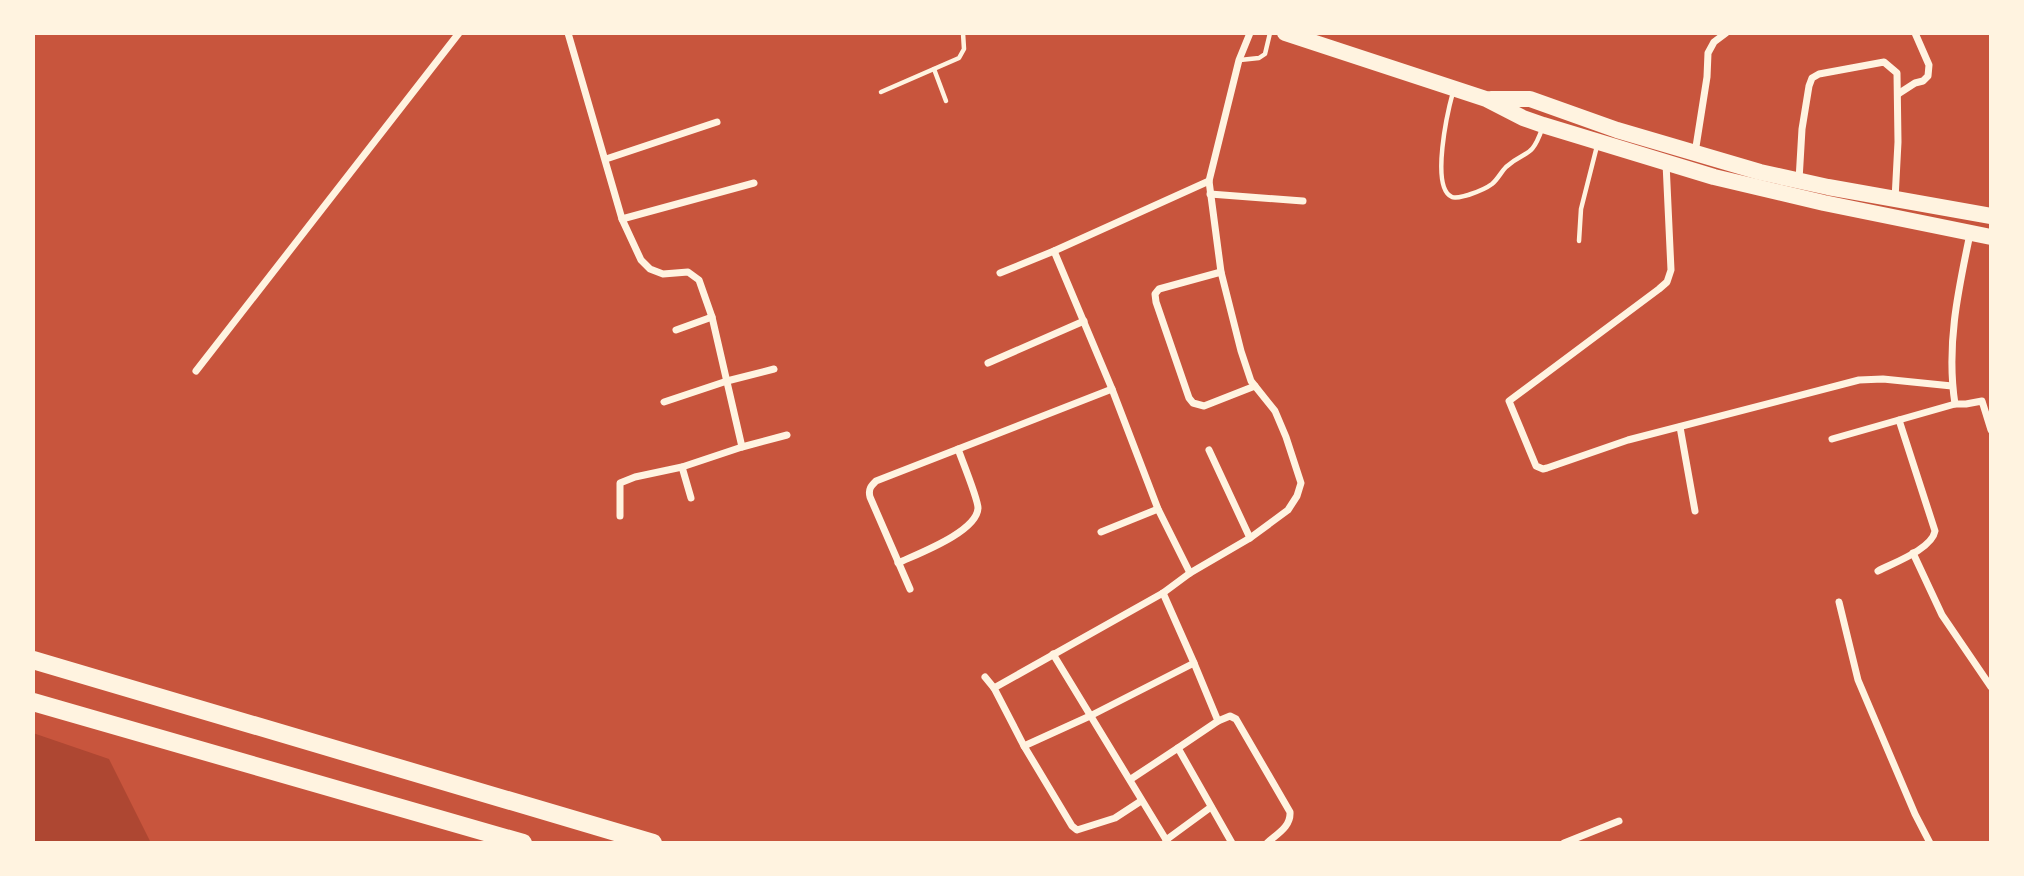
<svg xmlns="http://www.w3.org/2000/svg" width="2024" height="876" font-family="Ubuntu,sans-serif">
<rect width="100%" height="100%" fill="#c8553d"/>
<!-- green -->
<polygon fill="#ae4732" points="33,733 109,759 151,843 33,843"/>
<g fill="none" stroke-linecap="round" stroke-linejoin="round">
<!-- service -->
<g stroke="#fff3e0" stroke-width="4.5">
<polyline points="1240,60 1259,58 1265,54 1270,33"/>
<polyline points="934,69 946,101"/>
<polyline points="881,92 959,58 964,49 963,33"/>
<path d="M1453,92C1448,110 1430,188 1452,197C1456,199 1463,196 1468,195C1477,192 1484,190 1492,184C1498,179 1501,172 1506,167C1526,149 1531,160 1542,129"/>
<polyline points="1579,241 1581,209 1597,146"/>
</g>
<!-- minor -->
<g stroke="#fff3e0" stroke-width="7">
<polyline points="568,33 622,219 641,260 650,269 663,274 688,272 699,280 712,317 742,447 682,467 635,477 620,483 620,516"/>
<polyline points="1898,94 1915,83 1923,81 1928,76 1929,65 1915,33"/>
<polyline points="1695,153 1707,77 1708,53 1714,42 1726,33"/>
<polyline points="606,159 717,122"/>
<polyline points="1666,163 1671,270 1667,282 1659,289 1509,401 1536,466 1543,469 1547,468 1628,440 1859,380 1883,379 1952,386"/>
<polyline points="1799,180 1802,129 1809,86 1812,78 1819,74 1884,62 1897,73 1898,142 1895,199"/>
<polyline points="1210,194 1303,201"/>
<polyline points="622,219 754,183"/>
<path d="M1970,234C1958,291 1946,346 1955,404H1966L1982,401L1991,430"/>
<polyline points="1054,251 1112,389 1158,509 1190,573"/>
<polyline points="1221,272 1159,289 1155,294 1156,302 1189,398 1193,403 1204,406 1255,386"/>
<polyline points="1000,273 1054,251 1209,181"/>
<polyline points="676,330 712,317"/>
<polyline points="988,363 1084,321"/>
<polyline points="196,371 459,33"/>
<polyline points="664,402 727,381 774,369"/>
<polyline points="1680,427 1695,511"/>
<polyline points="1832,439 1955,404"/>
<polyline points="742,447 787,435"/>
<polyline points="1209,450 1250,538"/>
<polyline points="682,467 691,498"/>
<polyline points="1101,532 1158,509"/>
<polyline points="1913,553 1942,615 1991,687"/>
<path d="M898,563C917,554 977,532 978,508C978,499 962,460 958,449"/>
<path d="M1878,571C1893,563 1932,549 1935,531L1899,420"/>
<path d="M910,589L870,497C868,489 871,486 876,481L1112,389"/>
<polyline points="1839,602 1858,680 1915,814 1930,843"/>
<polyline points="1053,654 1168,843"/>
<polyline points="985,677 994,688 1024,746 1072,826 1077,830 1115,818 1141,801"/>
<polyline points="994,688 1163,593 1190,573 1250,538 1288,510 1297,496 1301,483 1286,437 1275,411 1251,381 1241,351 1221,272 1209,181 1239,60 1250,33"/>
<path d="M1218,721L1230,716L1236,719L1290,812C1291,827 1277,834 1267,843"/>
<polyline points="1024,746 1090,716 1194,663 1163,593"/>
<polyline points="1178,748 1218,721 1194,663"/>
<polyline points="1131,779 1178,748 1232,843"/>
<polyline points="1166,840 1211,807"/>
<polyline points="1564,843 1619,821"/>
</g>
<!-- trunk -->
<g stroke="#fff3e0" stroke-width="16">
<polyline points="1285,33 1486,99 1523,118 1543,125 1714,177 1824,203 1991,237"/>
<polyline points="1491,99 1530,99 1617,130 1760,172 1828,187 1991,216"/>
</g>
<!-- motorway -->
<g stroke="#fff3e0" stroke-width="18">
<polyline points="33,660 653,843"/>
<polyline points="33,702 523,843"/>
</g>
</g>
<!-- border -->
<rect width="2024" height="876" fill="none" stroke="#fff3e0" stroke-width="70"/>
</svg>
